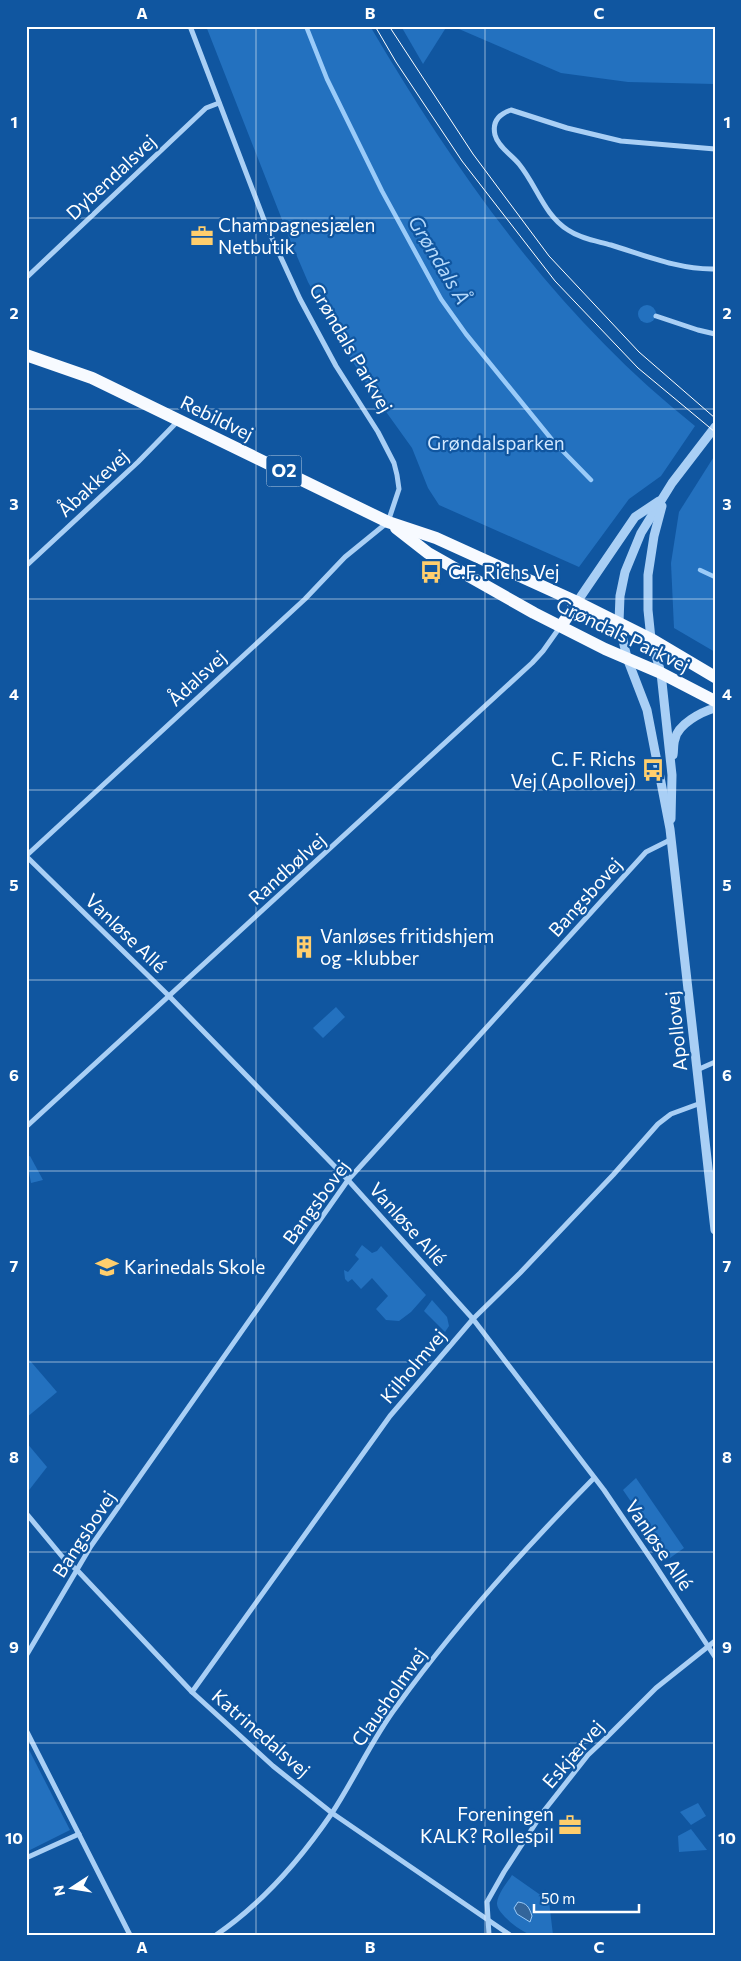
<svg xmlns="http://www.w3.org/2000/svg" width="741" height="1961" font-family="Commissioner,sans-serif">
<rect width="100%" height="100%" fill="#1056a0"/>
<!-- green -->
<g fill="#2371bf">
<path d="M206,26H370C459,177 557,316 695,426L661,476L629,499L579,567L439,505L428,488L412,448L369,388L348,354L308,282L290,240Z"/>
<polygon points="401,26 447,26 423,64"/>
<polygon points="452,26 715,26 715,84 628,82 561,73"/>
<circle cx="647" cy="314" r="9"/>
<polygon points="715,455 715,652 674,628 671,563 679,512"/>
<polygon points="336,1007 345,1017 323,1038 313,1028"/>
<polygon points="30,1156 43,1180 31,1183 26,1157"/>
<polygon points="362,1245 372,1253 377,1251 381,1246 426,1295 411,1312 399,1321 386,1320 376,1309 388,1296 372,1278 361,1289 352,1279 348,1282 345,1279 344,1270 348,1272 359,1259 355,1255"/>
<polygon points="432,1300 447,1317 449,1326 445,1332 424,1311"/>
<polygon points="26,1356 57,1392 26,1418"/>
<polygon points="26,1442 47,1467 26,1494"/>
<polygon points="636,1478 684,1548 670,1558 623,1490"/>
<polygon points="26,1744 70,1830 26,1852"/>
<polygon points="698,1803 706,1816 691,1825 680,1812"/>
<polygon points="691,1829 707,1850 679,1852 678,1836"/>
<path d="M512,1875L549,1901L553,1935C546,1935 535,1937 529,1934C520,1931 496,1913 497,1903C498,1893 507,1883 512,1875Z"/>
</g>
<!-- water -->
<path fill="#33659a" stroke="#9acbf9" d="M518,1902C527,1903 529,1907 532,1916L530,1922L517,1914L514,1908Z"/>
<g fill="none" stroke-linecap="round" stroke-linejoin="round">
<!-- stream -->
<g stroke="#9acbf9" stroke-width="4.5">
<polyline points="306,26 327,79 382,191 441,299 466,334 553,441 591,480"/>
<polyline points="700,570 715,577"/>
</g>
<!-- minor -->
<g stroke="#a9cff5" stroke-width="5">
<path d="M715,149L621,141L567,128L511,110C499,114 492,122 495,135C498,147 512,155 519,164C537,186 544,215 568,230C581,239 597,241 611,245C644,255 680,270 715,269"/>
<polyline points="26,278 206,108 219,103"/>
<polyline points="656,316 698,330 715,334"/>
<polyline points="26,566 138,462 178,421"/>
<polyline points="26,856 169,996 348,1180 473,1319 604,1490 653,1562 715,1657"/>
<polyline points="26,856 305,599 345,557 388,522 399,489 397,475 394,463 378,432 336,366 300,299 266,225 190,26"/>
<polyline points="697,1070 715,1062"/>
<polyline points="26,1127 532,663 543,651 560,627"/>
<polyline points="26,1513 65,1560 77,1570 192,1692 273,1766 332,1813 510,1935"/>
<polyline points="26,1656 91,1546 348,1180 646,852 672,839"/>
<polyline points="192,1692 390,1416 473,1319 520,1273 613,1175 658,1124 671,1114 701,1103"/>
<polyline points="26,1730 130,1935"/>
<polyline points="26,1858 79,1834"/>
<path d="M216,1935C263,1903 300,1860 332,1813C355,1778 372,1739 397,1706C457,1623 522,1551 594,1478"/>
<polyline points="489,1935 487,1902 504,1872 543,1812 588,1755 605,1739 656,1688 715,1641"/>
</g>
<!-- tertiary -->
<g stroke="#a9cff5" stroke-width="9">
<polyline points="715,427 672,483 641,533 625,572 620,596 619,622 627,658 647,710 670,829 715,1230"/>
<polyline points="662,506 654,536 648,575 648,610 651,639 661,673 672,775 671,819"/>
<polyline points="577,602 635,517 659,501"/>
<path d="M673,755C674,750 673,744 675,739C678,724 701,712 715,708"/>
</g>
<!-- primary -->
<g stroke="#f7faff" stroke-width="12">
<polyline points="26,355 92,378 388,522 436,538 577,602 651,639 715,677"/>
<polyline points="396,528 428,553 534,613 605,649 661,673 715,701"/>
<polyline points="561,626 577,602"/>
</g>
<!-- tram -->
<g stroke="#fff" stroke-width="1">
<polyline points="375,26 396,62 462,161 555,281 638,368 715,432"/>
<polyline points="389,26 473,154 549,256 639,352 715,418"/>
</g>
</g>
<!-- grid -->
<path fill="none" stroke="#fff" stroke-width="1" stroke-opacity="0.55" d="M256,26V1935M485,26V1935M26,218H715M26,409H715M26,599H715M26,790H715M26,980H715M26,1171H715M26,1362H715M26,1552H715M26,1743H715"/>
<!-- icons -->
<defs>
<symbol id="office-bare" viewBox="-9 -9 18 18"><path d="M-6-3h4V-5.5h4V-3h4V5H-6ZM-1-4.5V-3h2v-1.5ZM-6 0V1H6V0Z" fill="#ffce6d" stroke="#1056a0" stroke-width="2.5" paint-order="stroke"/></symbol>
<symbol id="bus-bare" viewBox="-9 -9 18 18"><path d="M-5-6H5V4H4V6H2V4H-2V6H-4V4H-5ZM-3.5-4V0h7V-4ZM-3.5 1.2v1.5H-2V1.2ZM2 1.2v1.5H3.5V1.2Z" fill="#ffce6d" stroke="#1056a0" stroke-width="2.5" paint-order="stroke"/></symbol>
<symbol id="building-bare" viewBox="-9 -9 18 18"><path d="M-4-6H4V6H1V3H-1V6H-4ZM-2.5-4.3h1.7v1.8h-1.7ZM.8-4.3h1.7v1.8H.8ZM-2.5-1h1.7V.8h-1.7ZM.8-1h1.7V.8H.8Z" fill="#ffce6d" stroke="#1056a0" stroke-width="2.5" paint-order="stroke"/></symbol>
<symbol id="school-bare" viewBox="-9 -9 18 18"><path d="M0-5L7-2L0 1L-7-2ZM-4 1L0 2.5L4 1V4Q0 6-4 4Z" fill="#ffce6d" stroke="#1056a0" stroke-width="2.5" paint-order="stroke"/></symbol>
</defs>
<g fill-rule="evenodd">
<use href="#office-bare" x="186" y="220" width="32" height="32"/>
<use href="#bus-bare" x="415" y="556" width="32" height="32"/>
<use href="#bus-bare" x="637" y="754" width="32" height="32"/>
<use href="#building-bare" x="288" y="931" width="32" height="32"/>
<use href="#school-bare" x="91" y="1251" width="32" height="32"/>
<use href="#office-bare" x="554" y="1809" width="32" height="32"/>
</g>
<g text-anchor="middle" stroke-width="4.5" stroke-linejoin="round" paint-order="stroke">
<!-- shield labels -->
<rect fill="#1056a0" stroke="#b7cce2" stroke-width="1" x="266.5" y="455.5" width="35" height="31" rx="4"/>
<g font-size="18" font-weight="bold" fill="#fff">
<text x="284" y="477">O2</text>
</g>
<!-- street labels -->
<g font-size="19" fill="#fff" stroke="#1056a0">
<text transform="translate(111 177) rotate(-43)" y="7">Dybendalsvej</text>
<text transform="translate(351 348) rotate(60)" y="7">Grøndals Parkvej</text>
<text transform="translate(217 418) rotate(26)" y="7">Rebildvej</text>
<text transform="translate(93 483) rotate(-43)" y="7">Åbakkevej</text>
<text transform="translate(623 635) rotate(26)" y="7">Grøndals Parkvej</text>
<text transform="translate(197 678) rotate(-43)" y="7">Ådalsvej</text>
<text transform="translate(287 869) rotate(-42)" y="7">Randbølvej</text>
<text transform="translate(585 897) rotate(-48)" y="7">Bangsbovej</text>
<text transform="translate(126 933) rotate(44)" y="7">Vanløse Allé</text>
<text transform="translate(676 1031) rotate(-96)" y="7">Apollovej</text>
<text transform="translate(316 1202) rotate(-54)" y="7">Bangsbovej</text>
<text transform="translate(408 1224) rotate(48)" y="7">Vanløse Allé</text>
<text transform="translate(413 1366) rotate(-50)" y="7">Kilholmvej</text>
<text transform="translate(84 1534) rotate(-57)" y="7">Bangsbovej</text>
<text transform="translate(659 1545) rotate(56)" y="7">Vanløse Allé</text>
<text transform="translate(389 1697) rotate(-55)" y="7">Clausholmvej</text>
<text transform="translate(261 1733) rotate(41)" y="7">Katrinedalsvej</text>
<text transform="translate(573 1754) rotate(-49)" y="7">Eskjærvej</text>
</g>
<!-- poi labels -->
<g font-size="19" fill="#fff" stroke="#1056a0" text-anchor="start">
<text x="218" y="232">Champagnesjælen<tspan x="218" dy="22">Netbutik</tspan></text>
<text x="448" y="579">C.F. Richs Vej</text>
<text x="636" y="766" text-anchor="end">C. F. Richs<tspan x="636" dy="22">Vej (Apollovej)</tspan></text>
<text x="320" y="943">Vanløses fritidshjem<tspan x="320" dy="22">og -klubber</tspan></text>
<text x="124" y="1274">Karinedals Skole</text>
<text x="554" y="1821" text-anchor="end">Foreningen<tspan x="554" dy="22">KALK? Rollespil</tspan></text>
</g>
<!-- park labels -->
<g font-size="19" fill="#d2e8fe" stroke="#1056a0">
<text x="496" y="450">Grøndalsparken</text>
</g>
<!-- water labels -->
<g font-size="20" font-style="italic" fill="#b5d9fb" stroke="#1056a0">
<text transform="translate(439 260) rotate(59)" y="7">Grøndals Å</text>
</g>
</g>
<!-- border -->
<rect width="741" height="1961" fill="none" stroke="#1056a0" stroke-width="55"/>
<!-- north arrow -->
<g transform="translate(72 1888) rotate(258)" stroke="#1056a0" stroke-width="4" paint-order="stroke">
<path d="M0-4L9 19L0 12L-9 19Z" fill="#ffffff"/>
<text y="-8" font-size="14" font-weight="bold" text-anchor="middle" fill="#ffffff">N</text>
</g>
<!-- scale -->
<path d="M534 1904v8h105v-8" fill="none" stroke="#ffffff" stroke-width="2.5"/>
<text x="541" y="1904" font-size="15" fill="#ffffff" stroke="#1056a0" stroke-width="4" paint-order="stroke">50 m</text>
<rect x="28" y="28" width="686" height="1906" fill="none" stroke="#fff" stroke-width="2"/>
<g font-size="16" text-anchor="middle" font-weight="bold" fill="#fff">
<text x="142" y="19">A</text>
<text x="370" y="19">B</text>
<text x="599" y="19">C</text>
<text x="14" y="128">1</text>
<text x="727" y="128">1</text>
<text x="14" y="319">2</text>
<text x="727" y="319">2</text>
<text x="14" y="510">3</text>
<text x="727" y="510">3</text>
<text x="14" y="700">4</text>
<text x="727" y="700">4</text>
<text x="14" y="891">5</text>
<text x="727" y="891">5</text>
<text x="14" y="1081">6</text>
<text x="727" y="1081">6</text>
<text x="14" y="1272">7</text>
<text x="727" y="1272">7</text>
<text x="14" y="1463">8</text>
<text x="727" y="1463">8</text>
<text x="14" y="1653">9</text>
<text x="727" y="1653">9</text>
<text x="14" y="1844">10</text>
<text x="727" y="1844">10</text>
<text x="142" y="1953">A</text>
<text x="370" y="1953">B</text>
<text x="599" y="1953">C</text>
</g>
</svg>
